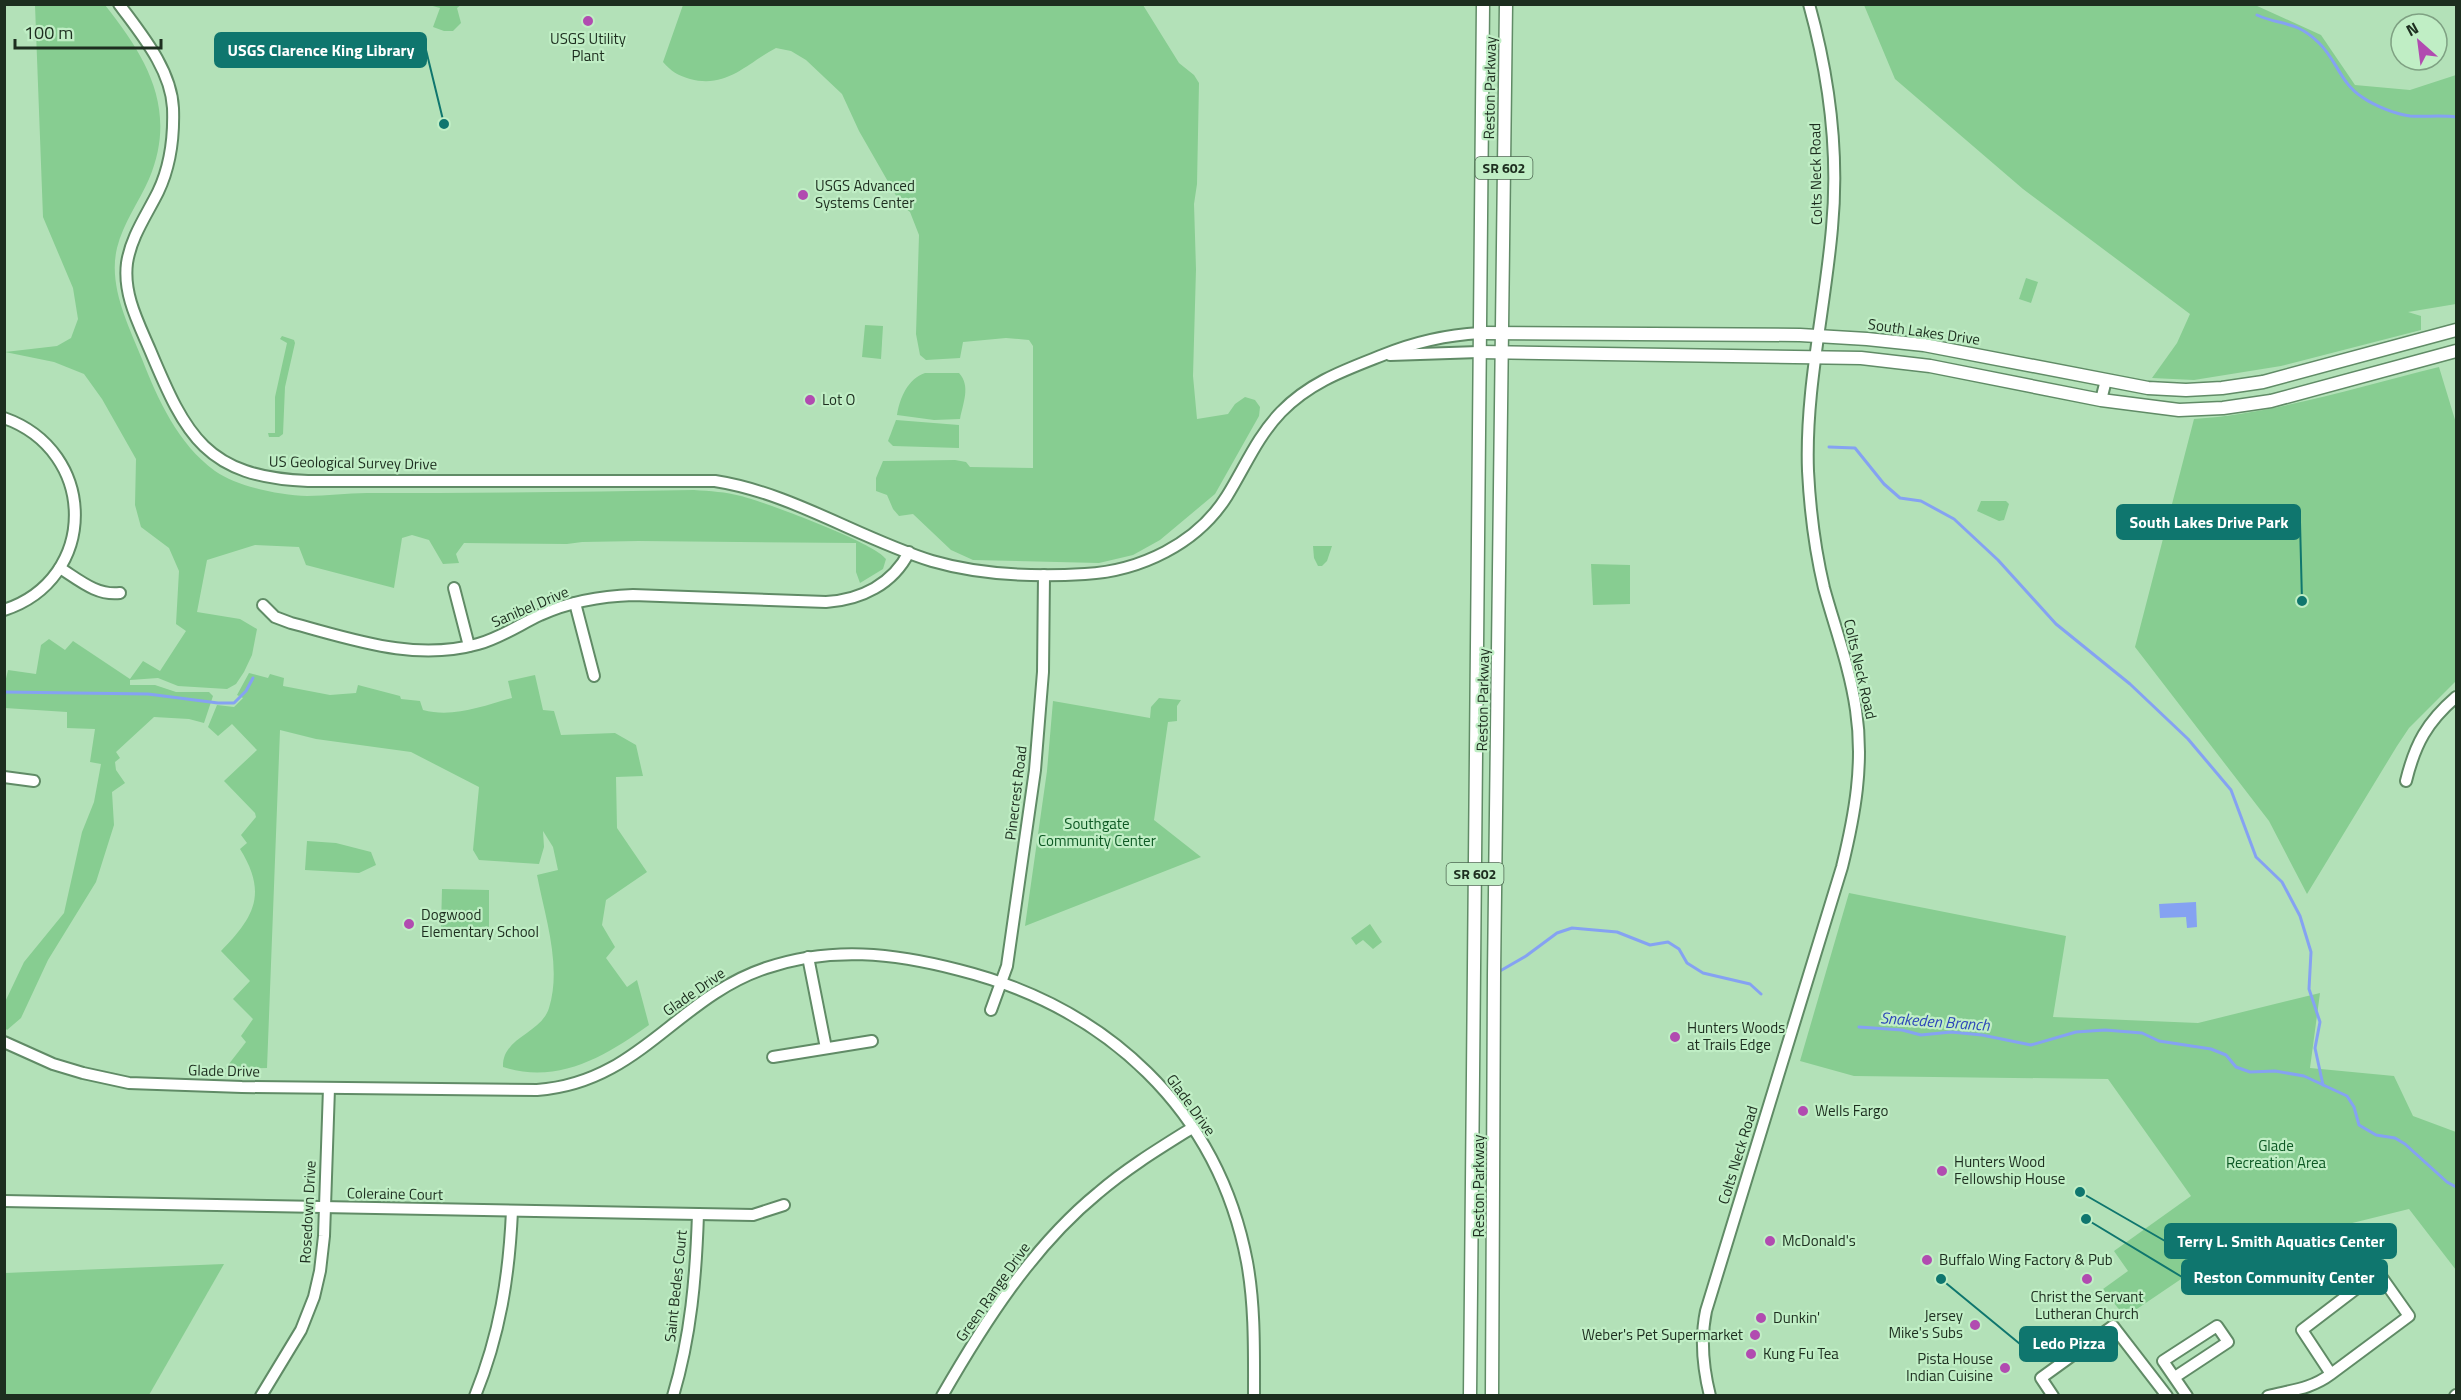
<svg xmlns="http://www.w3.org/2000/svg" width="2461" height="1400" font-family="'Titillium Web',sans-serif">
<rect width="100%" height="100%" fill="#b3e1b8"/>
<!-- green -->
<g fill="#87cd91">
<path d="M35,5H105C147,58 178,110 149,179C139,202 123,223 117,248C108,286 128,324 142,359C158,400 178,444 215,471C238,487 279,495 307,496C327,496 347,493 367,493C476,493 585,492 694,490C710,491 726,492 741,496C765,502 875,543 886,559L883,569L860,583L856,572V543L639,541L582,542L567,544L464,543L456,554L459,563L443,564L429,540L412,535L402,538L394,588L306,565L299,547L255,545L207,560L197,612L240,619L257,629L252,655L244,672L236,684L227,689L178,686L158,678L130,680V685H155L176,692H209L213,696L204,723L189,719L154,717L116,752L120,758L115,762L116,770L125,783L112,792L114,825L96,882L48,960L21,1018L7,1030L5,1028V1002L24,962L64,913L82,832L94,802L101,764L90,762L95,729L67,728V712L5,708V683L8,670L36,674L41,645L49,639L65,650L73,641L130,679L143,661L160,671L186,631L176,624L179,571L169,548L141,527L135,505L136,459L102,399L84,374L54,362L5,352L57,346L71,338L78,319L73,288L43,217Z"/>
<polygon points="429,5 461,5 457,8 461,23 453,31 444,31 433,27 440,8"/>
<path d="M683,5H1143L1179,63L1194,75L1199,83L1197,184L1194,204L1196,269L1193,376L1197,419L1228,414L1235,404L1245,397L1255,400L1260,407L1259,416L1215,494L1160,540L1133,555L1099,563L973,560L951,550L913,514L899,516L893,509L887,495L876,491V478L883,461L955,460L966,462L970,467L1033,468V346L1029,340L1006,338L963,342L960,358L926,360L920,355L916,334L919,235L910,212L902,206L859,131L842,94L806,60L791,51L776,48C747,63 727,89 690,79C677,75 672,72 663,62Z"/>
<polygon points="1864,5 2255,5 2321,35 2355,85 2410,90 2456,75 2456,304 2408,312 2421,316 2421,330 2281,366 2194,380 2152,378 2177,343 2190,314 2023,189 1895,79"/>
<polygon points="2026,278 2038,282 2031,303 2019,299"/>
<polygon points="865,325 883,326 881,359 862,357"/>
<polygon points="282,336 294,340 295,343 285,387 283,434 279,437 269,437 268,433 275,433 275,397 287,343 280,339"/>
<path d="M2439,367L2456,423V681L2409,728L2397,746L2307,894L2269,821L2135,647L2194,419C2277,413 2358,387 2439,367Z"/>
<path d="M925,373H959C971,386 963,403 960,419L934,420L897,415C900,397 908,379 925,373Z"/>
<polygon points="896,420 959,425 959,448 893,446 888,441"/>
<polygon points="1981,501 2006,501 2009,504 2004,520 1999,521 1977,511"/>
<polygon points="1313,546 1332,546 1327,561 1322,566 1318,566 1314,558"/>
<polygon points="1591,564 1630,565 1630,604 1593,605"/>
<path d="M249,673L268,678L270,674L284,678L283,686L330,695L356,693L358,685L400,696L401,699L420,701L423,710C453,718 483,706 512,698L508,681L535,675L543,710L554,711L561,735L615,733L636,745L643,776L616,777L617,828L647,872L606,900L602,925L615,947L606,958L627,987L637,980L649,1025C606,1056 558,1085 503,1067C502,1037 541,1034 549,1008C562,966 545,917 537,875L558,870L553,847L543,831L544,847L539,864L479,860L473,850L479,787L411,752L316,739L280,730L267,1068L225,1069L246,1042L241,1036L253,1019L233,999L250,981L221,951C254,917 268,894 240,849L247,843L241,835L256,817L255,813L224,781L257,750L232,724L218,736L208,727L217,705L234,707L243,698L237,695Z"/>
<polygon points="1159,698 1181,700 1177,706 1177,721 1168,722 1154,820 1201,857 1025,926 1047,771 1053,701 1150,718 1151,707"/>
<polygon points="307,841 336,843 371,852 376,865 359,873 305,870"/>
<polygon points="442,889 489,890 489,927 441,927"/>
<polygon points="1849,893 2066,936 2053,1017 2198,1023 2320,993 2310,1068 2394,1076 2413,1116 2456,1132 2456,1270 2409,1209 2336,1227 2277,1270 2190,1273 2125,1317 2103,1289 2128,1271 2114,1251 2191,1196 2108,1079 1854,1076 1800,1061"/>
<polygon points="1370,924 1382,942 1373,949 1363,940 1356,945 1351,938"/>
<polygon points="224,1264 149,1395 5,1395 5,1273"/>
</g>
<!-- water -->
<polygon fill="#85a2f2" points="2196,902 2197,927 2187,928 2186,917 2160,918 2159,904"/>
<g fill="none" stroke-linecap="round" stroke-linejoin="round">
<!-- stream -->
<g stroke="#85a2f2" stroke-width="3">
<path d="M2257,15C2281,26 2296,20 2319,43C2336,59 2341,84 2362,97C2375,106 2395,114 2410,116C2426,117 2441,115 2456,117"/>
<polyline points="1829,447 1855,448 1884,484 1900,498 1921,501 1954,519 1998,560 2056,624 2130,684 2188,739 2231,790 2256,857 2282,882 2300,916 2311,952 2309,989 2320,1022 2315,1048 2323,1085"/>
<polyline points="4,692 148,694 218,703 234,703 246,691 253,678"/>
<polyline points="1500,971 1526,956 1557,933 1572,928 1617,932 1650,945 1668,942 1679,949 1687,963 1703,973 1750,984 1761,994"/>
<polyline points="1859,1027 1902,1030 1921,1035 1951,1032 1982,1035 2031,1045 2076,1032 2105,1030 2142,1033 2159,1041 2211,1049 2226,1055 2236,1067 2250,1072 2275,1071 2304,1076 2347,1096 2354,1107 2359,1125 2376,1135 2395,1138 2405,1144 2447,1182 2456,1187"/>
</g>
<defs>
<g id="minor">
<path d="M119,4C141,34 171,69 173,108C174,136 170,167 158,192C146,216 131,237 127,263C123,294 138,322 150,350C186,436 206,477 308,481H715C792,493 858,538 932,561C980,575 1035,577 1085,574C1140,571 1197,544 1227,496C1245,467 1257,437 1281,412C1310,382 1345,370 1383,355C1415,342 1445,335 1480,333"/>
<polyline points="1390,355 1479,352"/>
<polyline points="2101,400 2106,380"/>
<path d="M4,418C98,451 99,579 4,610"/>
<path d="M60,568C79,580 97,596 120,593"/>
<polyline points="454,588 469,646"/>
<polyline points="575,603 594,676"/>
<path d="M263,605L275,617L291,623C352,639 414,662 478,644C500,638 519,625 540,615C569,602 601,596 633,595L826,602C861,600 893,584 909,552"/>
<polyline points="4,777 34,781"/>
<path d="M2406,781C2415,744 2427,722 2456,697"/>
<polyline points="808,957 826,1048"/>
<polyline points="991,1010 1007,966 1035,770 1043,672 1044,575"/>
<path d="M4,1042L53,1064L83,1073L129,1083L242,1087L537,1090C639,1083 676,998 766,968C831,946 894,953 959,970C1106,1007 1218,1109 1247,1262C1255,1306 1254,1351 1254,1396"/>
<polyline points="773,1057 872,1041"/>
<polyline points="4,1201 753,1215 784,1205"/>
<polyline points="2175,1377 2228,1342 2217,1326 2163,1361 2187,1396"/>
<polyline points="261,1396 301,1330 314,1297 320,1271 324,1236 329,1088"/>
<path d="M475,1396C500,1334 509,1277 512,1211"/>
<path d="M673,1396C691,1336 696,1276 698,1214"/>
<path d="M942,1396C984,1323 1032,1247 1098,1193C1127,1168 1160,1148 1192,1128"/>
<path d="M1710,1396C1703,1368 1700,1340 1706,1311L1842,867C1855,814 1864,764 1856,710C1850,668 1835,628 1824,588C1815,550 1810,510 1808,471C1805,390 1825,309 1832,228C1839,154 1829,76 1809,4"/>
<polyline points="2053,1396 2041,1378 2113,1326 2167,1396"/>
<path d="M2268,1396C2292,1390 2311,1389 2331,1374L2409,1316L2378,1272L2302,1330L2331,1374"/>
<polyline points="2455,1396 2456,1395"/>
</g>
<g id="major">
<polyline points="1480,333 1800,335 1867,339 1924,345 2148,388 2186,390 2222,388 2263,382 2456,330"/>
<polyline points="1479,352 1861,358 1930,366 2101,400 2179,410 2223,408 2271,401 2456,351"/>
<polyline points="1470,1396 1483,4"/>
<polyline points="1492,1396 1494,975 1506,4"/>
</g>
</defs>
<!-- minor casing -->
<use href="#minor" stroke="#608b66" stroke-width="14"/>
<!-- major casing -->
<use href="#major" stroke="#608b66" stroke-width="15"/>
<!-- minor -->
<use href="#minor" stroke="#fff" stroke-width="10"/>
<!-- major -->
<use href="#major" stroke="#fff" stroke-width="12"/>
</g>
<!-- markers -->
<g fill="#b14bb0" stroke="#c0eec5" stroke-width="2">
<circle cx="588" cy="21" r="6"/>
<circle cx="803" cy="195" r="6"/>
<circle cx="810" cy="400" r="6"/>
<circle cx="409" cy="924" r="6"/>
<circle cx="1675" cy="1037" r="6"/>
<circle cx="1803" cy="1111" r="6"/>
<circle cx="1942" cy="1171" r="6"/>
<circle cx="1770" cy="1241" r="6"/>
<circle cx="1927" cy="1260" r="6"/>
<circle cx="2087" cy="1279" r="6"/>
<circle cx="1761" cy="1318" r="6"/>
<circle cx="1975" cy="1325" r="6"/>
<circle cx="1755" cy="1335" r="6"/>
<circle cx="1751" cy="1354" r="6"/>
<circle cx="2005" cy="1368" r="6"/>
</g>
<g text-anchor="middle" stroke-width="4.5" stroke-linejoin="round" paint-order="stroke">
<!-- shield labels -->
<g fill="#c0eec5" stroke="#4e6851" stroke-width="1.5">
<rect x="1475.5" y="157" width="57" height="22" rx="4.5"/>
<rect x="1446.5" y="863" width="57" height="22" rx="4.5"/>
</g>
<g font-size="14" font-weight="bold" fill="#1d2e1f">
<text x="1504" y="173">SR 602</text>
<text x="1475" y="879">SR 602</text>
</g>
<!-- poi labels -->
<g font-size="15" fill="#1d2e1f" stroke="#c0eec5" text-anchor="start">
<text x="588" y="44" text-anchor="middle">USGS Utility<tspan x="588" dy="17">Plant</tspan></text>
<text x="815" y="191">USGS Advanced<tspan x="815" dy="17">Systems Center</tspan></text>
<text x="822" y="405">Lot O</text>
<text x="421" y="920">Dogwood<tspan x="421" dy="17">Elementary School</tspan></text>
<text x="1687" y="1033">Hunters Woods<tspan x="1687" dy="17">at Trails Edge</tspan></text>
<text x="1815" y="1116">Wells Fargo</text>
<text x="1954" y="1167">Hunters Wood<tspan x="1954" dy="17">Fellowship House</tspan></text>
<text x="1782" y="1246">McDonald's</text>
<text x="1939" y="1265">Buffalo Wing Factory &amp; Pub</text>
<text x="2087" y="1302" text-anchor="middle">Christ the Servant<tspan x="2087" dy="17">Lutheran Church</tspan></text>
<text x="1963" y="1321" text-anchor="end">Jersey<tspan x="1963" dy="17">Mike's Subs</tspan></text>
<text x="1773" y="1323">Dunkin'</text>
<text x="1743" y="1340" text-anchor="end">Weber's Pet Supermarket</text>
<text x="1763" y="1359">Kung Fu Tea</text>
<text x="1993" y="1364" text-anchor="end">Pista House<tspan x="1993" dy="17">Indian Cuisine</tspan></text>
</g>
<!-- street labels -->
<g font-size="15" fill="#1d2e1f" stroke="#c0eec5">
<text transform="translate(1490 88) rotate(-89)" y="5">Reston Parkway</text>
<text transform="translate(1816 174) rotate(-91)" y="5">Colts Neck Road</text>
<text transform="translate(1924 332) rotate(8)" y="5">South Lakes Drive</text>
<text transform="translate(353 463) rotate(1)" y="5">US Geological Survey Drive</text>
<text transform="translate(530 607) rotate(-23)" y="5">Sanibel Drive</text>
<text transform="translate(1860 669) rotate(77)" y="5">Colts Neck Road</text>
<text transform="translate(1483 700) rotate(-89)" y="5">Reston Parkway</text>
<text transform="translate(1016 793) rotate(-83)" y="5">Pinecrest Road</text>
<text transform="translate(694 992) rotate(-35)" y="5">Glade Drive</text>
<text transform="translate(224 1071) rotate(1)" y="5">Glade Drive</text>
<text transform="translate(1191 1105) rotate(54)" y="5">Glade Drive</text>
<text transform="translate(1738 1155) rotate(-73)" y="5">Colts Neck Road</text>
<text transform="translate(1479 1186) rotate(-90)" y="5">Reston Parkway</text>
<text transform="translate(395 1194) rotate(1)" y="5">Coleraine Court</text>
<text transform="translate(308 1212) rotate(-87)" y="5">Rosedown Drive</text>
<text transform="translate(676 1286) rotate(-84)" y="5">Saint Bedes Court</text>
<text transform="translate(993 1292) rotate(-55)" y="5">Green Range Drive</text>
</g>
<!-- park labels -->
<g font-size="15" fill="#0d5924" stroke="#c0eec5">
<text x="1097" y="829">Southgate<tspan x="1097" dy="17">Community Center</tspan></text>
<text x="2276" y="1151">Glade<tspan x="2276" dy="17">Recreation Area</tspan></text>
</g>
<!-- water labels -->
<g font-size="16" font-style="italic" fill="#2c46b9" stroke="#c0eec5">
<text transform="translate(1935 1021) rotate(4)" y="6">Snakeden Branch</text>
</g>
</g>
<!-- callouts -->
<path fill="none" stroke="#0f766e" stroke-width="2" d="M444 124L426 50M2302 601L2300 522M2080 1192L2165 1241M2086 1219L2182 1277M1941 1279L2020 1344"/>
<g fill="#0f766e" stroke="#c0eec5" stroke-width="2">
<circle cx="444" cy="124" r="6"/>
<circle cx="2302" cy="601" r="6"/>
<circle cx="2080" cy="1192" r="6"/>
<circle cx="2086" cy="1219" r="6"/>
<circle cx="1941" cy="1279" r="6"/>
</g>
<g fill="#0f766e" stroke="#0f766e" stroke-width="2">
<rect x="215" y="33" width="211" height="34" rx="6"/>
<rect x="2117" y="505" width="183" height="34" rx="6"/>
<rect x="2165" y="1224" width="231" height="34" rx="6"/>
<rect x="2182" y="1260" width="205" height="34" rx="6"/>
<rect x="2020" y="1327" width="97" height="34" rx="6"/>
</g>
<g font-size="16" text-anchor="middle" font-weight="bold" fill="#fff">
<text x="321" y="56">USGS Clarence King Library</text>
<text x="2209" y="528">South Lakes Drive Park</text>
<text x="2281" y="1247">Terry L. Smith Aquatics Center</text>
<text x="2284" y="1283">Reston Community Center</text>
<text x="2069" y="1349">Ledo Pizza</text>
</g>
<!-- border -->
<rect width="2461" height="1400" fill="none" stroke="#1d2e1f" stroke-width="12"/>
<!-- north arrow -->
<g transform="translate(2419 42) rotate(332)"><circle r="28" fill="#c0eec5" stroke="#7fa183" stroke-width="1.5"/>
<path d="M0-4.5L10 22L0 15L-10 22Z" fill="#b14bb0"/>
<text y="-9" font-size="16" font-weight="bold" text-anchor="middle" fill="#1d2e1f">N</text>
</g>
<!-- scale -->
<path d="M15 39v9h146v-9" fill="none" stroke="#1d2e1f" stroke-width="3"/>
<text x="24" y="39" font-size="18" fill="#1d2e1f" stroke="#c0eec5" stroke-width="4.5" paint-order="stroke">100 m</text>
</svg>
